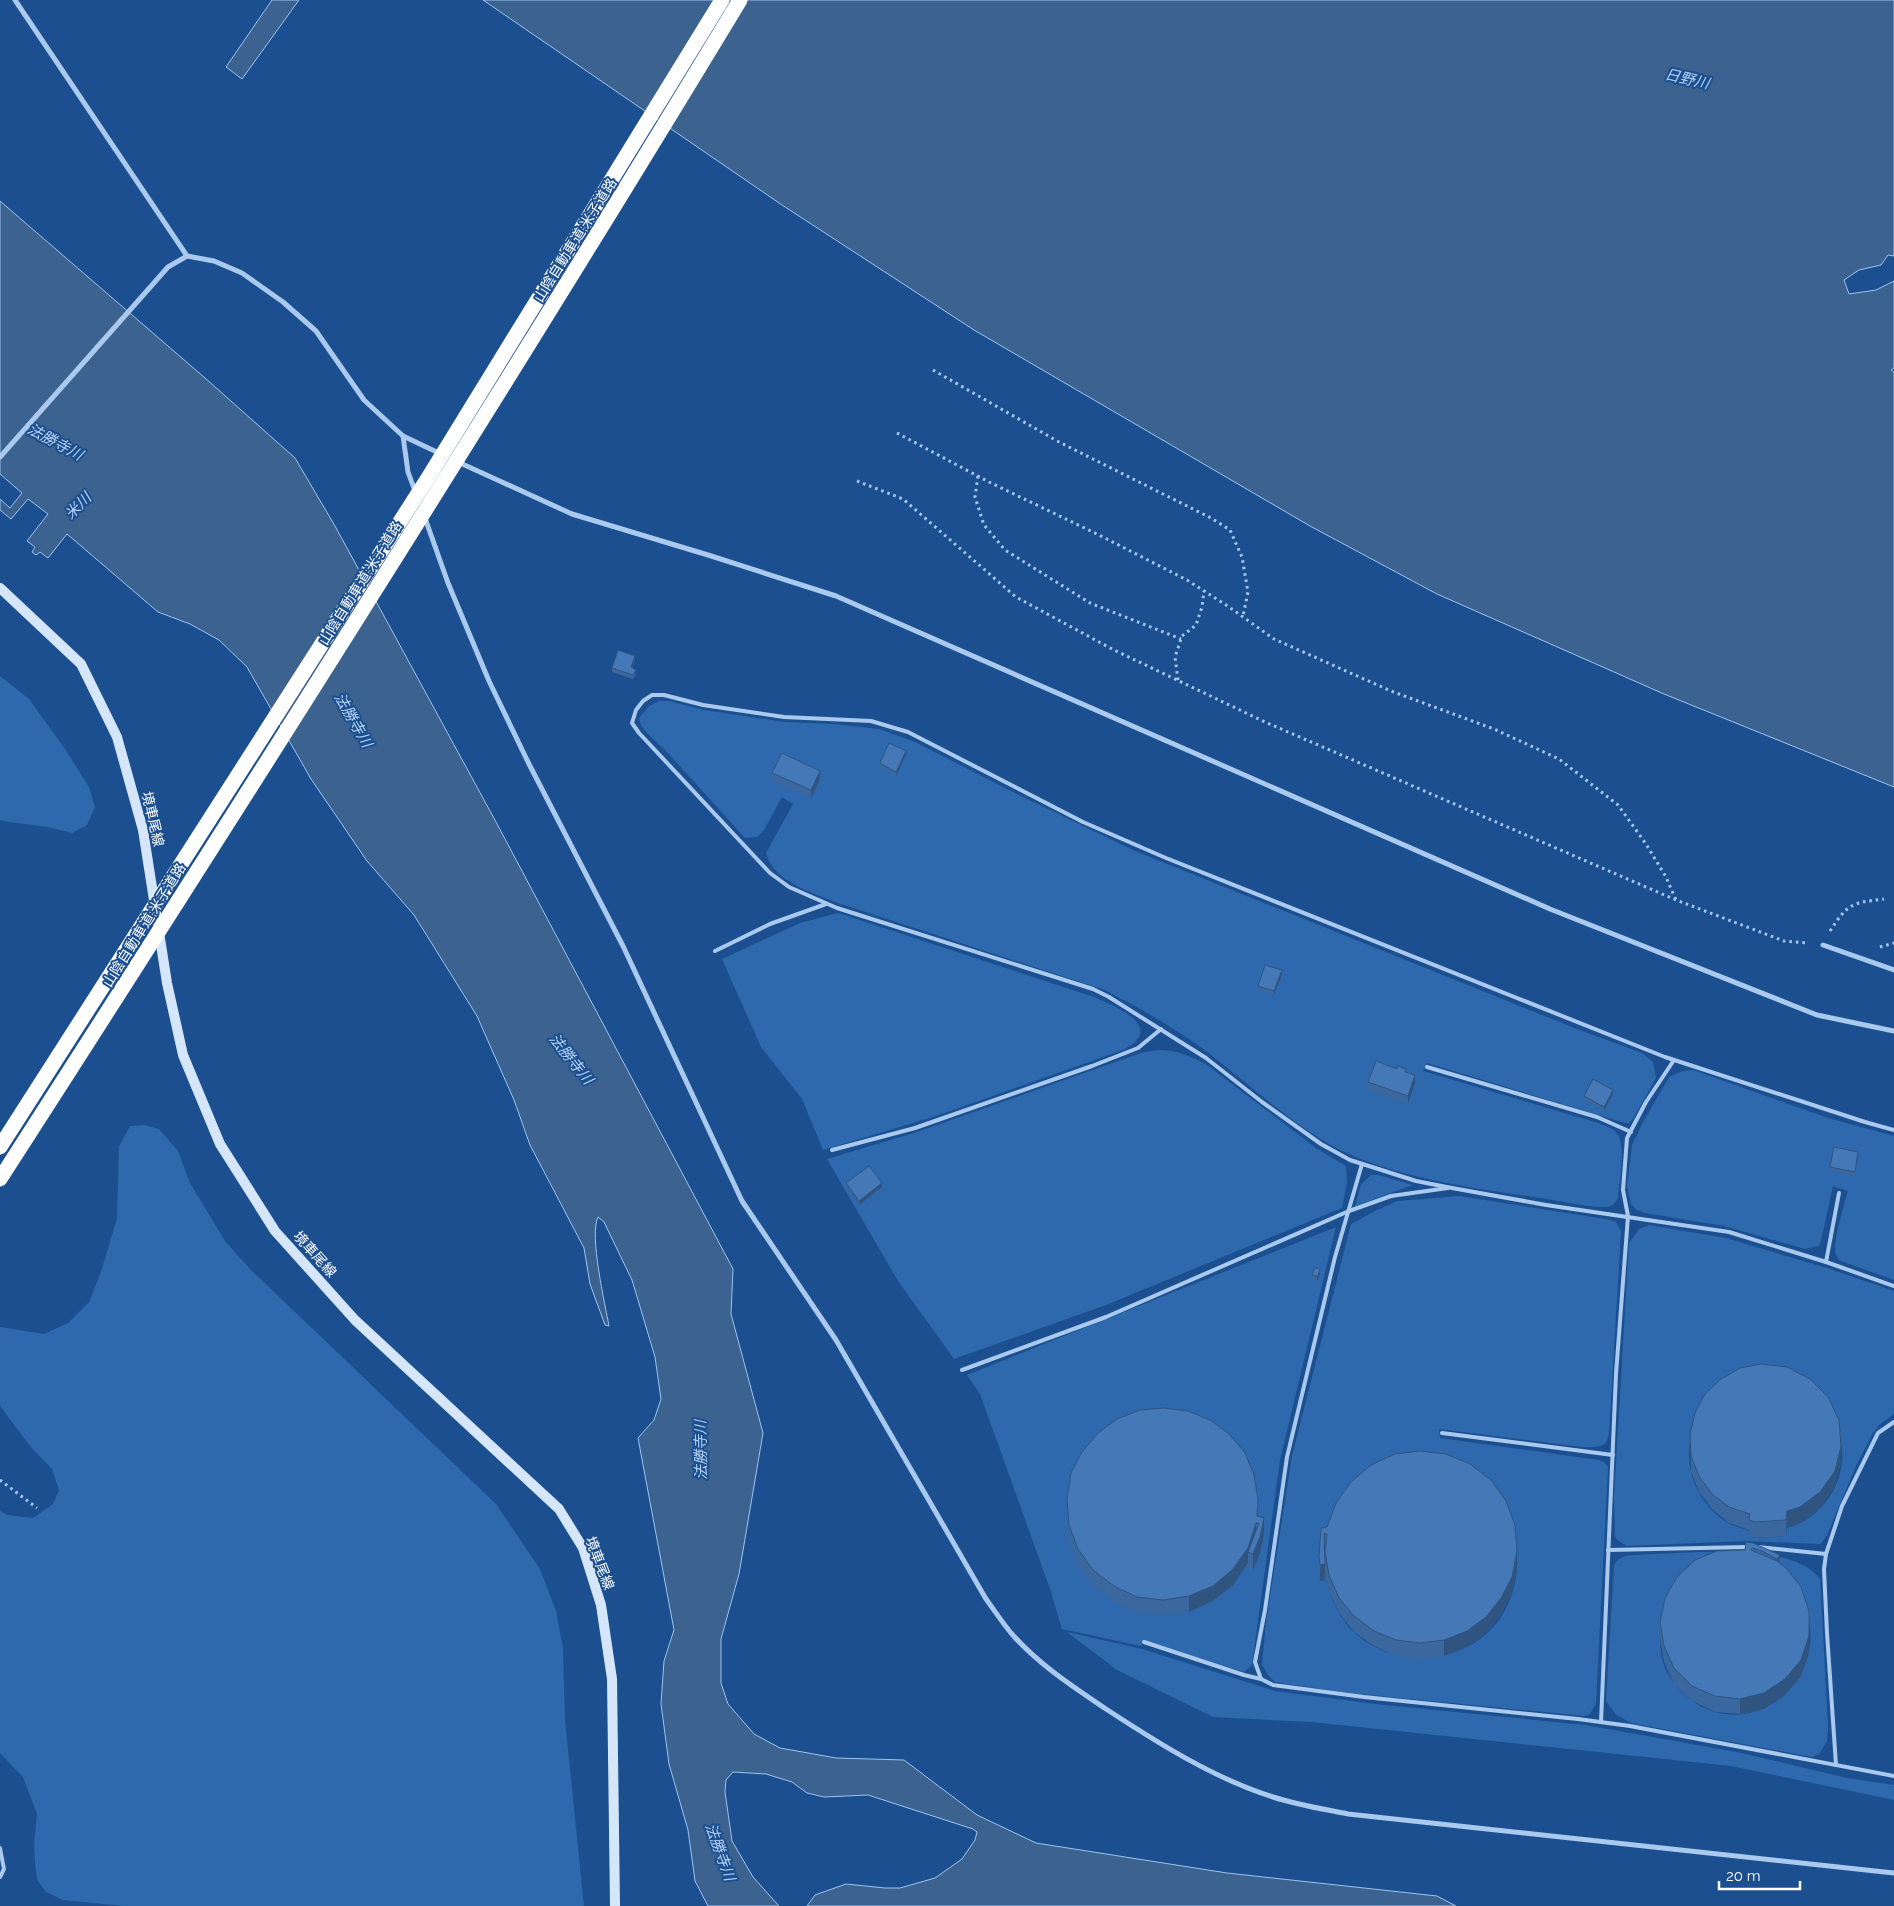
<svg xmlns="http://www.w3.org/2000/svg" width="1894" height="1906" font-family="Raleway,'Noto Sans JP',sans-serif">
<rect width="100%" height="100%" fill="#1b4f8f"/>
<!-- green -->
<g fill="#2e69ad" fill-rule="evenodd">
<polygon points="0,676 29,699 65,749 89,787 95,807 87,825 72,833 48,827 9,822 0,820"/>
<path d="M659,701H669L704,710L785,722L833,724L879,729L915,742L1021,796L1135,851L1577,1029L1642,1053L1653,1062L1656,1078L1633,1119L1629,1123H1625L1427,1063L1423,1071L1598,1123C1605,1126 1614,1128 1618,1135C1626,1148 1619,1182 1618,1198C1616,1201 1614,1205 1611,1206C1603,1210 1558,1201 1547,1199C1475,1188 1382,1178 1319,1138C1281,1114 1247,1083 1211,1055C1179,1030 1141,1009 1105,990L838,903C815,894 772,881 766,853L793,804L782,797L764,830L757,837L745,838L668,753L646,732L641,725L639,718L649,706Z"/>
<path d="M838,913L1097,998C1111,1005 1154,1021 1136,1041C1133,1045 1127,1047 1123,1050L936,1116L823,1150L802,1099L761,1047L722,959L800,923Z"/>
<path d="M1158,1050C1177,1050 1190,1056 1207,1065L1316,1148L1346,1166L1347,1183L1342,1208L1106,1305L954,1359L898,1281L827,1159L917,1132L1141,1053Z"/>
<path d="M1693,1070L1828,1118L1894,1136V1280L1841,1261C1839,1259 1837,1258 1836,1255C1832,1244 1844,1204 1848,1191L1833,1186L1821,1241L1819,1246L1805,1249L1724,1226L1645,1213L1637,1210L1631,1204L1627,1187L1632,1145L1642,1124L1669,1077L1683,1071Z"/>
<polygon points="145,1125 159,1129 178,1151 190,1183 225,1241 251,1270 496,1504 540,1569 556,1611 563,1648 565,1720 584,1906 123,1906 63,1900 46,1892 37,1880 35,1864 34,1844 37,1814 23,1777 0,1753 0,1511 8,1515 33,1518 53,1504 59,1490 52,1469 29,1445 0,1406 0,1327 44,1334 68,1323 89,1302 101,1272 117,1218 119,1146 130,1126"/>
<polygon points="1371,1175 1378,1175 1413,1185 1355,1206 1361,1184"/>
<path d="M1460,1196L1611,1220L1616,1222L1621,1231L1610,1417C1608,1443 1611,1448 1583,1447L1439,1429L1440,1438L1599,1460L1605,1463L1608,1467L1596,1704L1590,1714L1584,1716L1350,1693L1287,1684L1275,1682L1269,1676L1262,1665L1266,1622L1292,1456L1351,1224L1373,1212L1397,1201ZM1515,1541C1516,1550 1518,1559 1517,1568C1507,1695 1316,1686 1326,1550L1324,1549L1325,1580L1320,1581L1319,1562L1321,1543Z"/>
<path d="M1649,1225L1726,1238L1830,1269L1894,1291V1414L1880,1424L1873,1433L1856,1466L1827,1535L1821,1544L1745,1541L1627,1546L1617,1540L1615,1536L1614,1496L1629,1243L1639,1229ZM1694,1428L1840,1436C1841,1444 1843,1455 1842,1463C1838,1494 1817,1520 1787,1528L1786,1536L1755,1538L1749,1536L1750,1531C1743,1528 1734,1527 1728,1523C1703,1507 1688,1481 1689,1451C1689,1443 1692,1435 1694,1428Z"/>
<polygon points="1336,1227 1280,1460 1252,1665 1244,1672 1143,1641 1141,1646 1062,1629 1050,1589 980,1394 967,1375"/>
<path d="M1700,1552C1734,1552 1797,1549 1820,1579L1828,1726L1827,1741L1819,1754L1812,1757L1631,1723L1616,1715L1606,1701L1614,1565C1619,1557 1624,1556 1633,1555ZM1802,1603C1804,1611 1809,1620 1810,1628C1817,1698 1735,1744 1683,1693C1675,1685 1666,1674 1663,1662C1658,1645 1661,1629 1664,1613Z"/>
<polygon points="1067,1632 1142,1649 1275,1691 1375,1704 1585,1725 1742,1753 1847,1778 1894,1785 1894,1800 1731,1766 1311,1722 1213,1717 1117,1670"/>
</g>
<!-- water -->
<g fill="#3c6290" stroke="#9cc4f0">
<polygon points="272,0 299,0 242,79 226,67"/>
<polygon points="483,0 1894,0 1894,256 1888,255 1881,265 1859,270 1844,280 1849,294 1876,290 1894,281 1894,368 1891,370 1894,372 1894,787 1664,694 1437,594 1310,526 974,330 782,205"/>
<path d="M0,201L205,378L295,458L335,526L496,822L733,1269L731,1314L763,1433L739,1574L721,1639V1683L728,1704L754,1734L780,1748L836,1758L904,1760L977,1815L1036,1843L1227,1873L1437,1896L1456,1906H807L815,1895L846,1884L885,1888H900L935,1878L962,1859L975,1840L977,1832L973,1829L868,1795L824,1797L807,1793L792,1782L766,1774L733,1772L726,1780L725,1792L732,1841L753,1877L779,1906H708L695,1881L688,1830L669,1764L661,1704L664,1661L674,1630L638,1438L654,1420L661,1399L655,1357L632,1280L604,1222L598,1217C589,1235 605,1304 609,1326L605,1325L590,1284L584,1248L530,1145L514,1100L477,1016L414,915L367,861L311,779L247,667L219,640L190,624L158,612L67,534L48,558L40,552L36,555L32,552L35,547L27,541L48,514L28,499L11,519L0,510V499L10,508L22,493L0,474Z"/>
</g>
<g fill="none" stroke-linecap="round" stroke-linejoin="round">
<!-- path -->
<g stroke="#a9c9ee" stroke-width="3" stroke-dasharray="2.5 4" stroke-linecap="butt">
<polyline points="933,370 1059,442 1211,518 1230,530 1242,557 1248,592 1243,616"/>
<polyline points="897,433 989,482 1097,534 1187,580 1229,607 1274,639 1391,691 1494,729 1559,759 1618,805 1646,844 1666,877 1676,900"/>
<polyline points="978,476 975,497 984,525 1005,550 1090,603 1181,639"/>
<polyline points="857,481 903,499 1016,597 1112,649 1265,722 1676,900 1784,941 1807,943"/>
<polyline points="1178,680 1175,657 1182,636 1196,625 1202,607 1204,591"/>
<path d="M1830,931C1848,903 1852,903 1884,899"/>
<polyline points="1880,947 1894,943"/>
<polyline points="0,1480 37,1508"/>
</g>
<!-- service -->
<g stroke="#a9c9ee" stroke-width="4">
<polyline points="715,951 770,924 826,904"/>
<polyline points="1427,1067 1597,1117 1631,1132"/>
<polyline points="1894,1130 1865,1122 1665,1057 1166,858 1083,822 908,732 871,721 784,717 703,705 664,695 652,695 643,701 636,710 632,723 639,733 770,873 789,887 837,908 1093,989 1109,997 1206,1058 1262,1102 1321,1144 1350,1160 1416,1181 1452,1188 1546,1205 1729,1232 1826,1262 1894,1286"/>
<polyline points="832,1150 915,1128 1092,1066 1138,1048 1161,1029"/>
<polyline points="1362,1164 1335,1257 1287,1457 1265,1610 1255,1662 1261,1679 1273,1685 1364,1697 1578,1719 1630,1726 1894,1776"/>
<polyline points="1826,1262 1839,1193"/>
<polyline points="962,1370 1106,1317 1349,1211 1391,1196 1448,1188"/>
<polyline points="1442,1433 1613,1455"/>
<polyline points="1758,1547 1826,1554"/>
<polyline points="1608,1550 1748,1547"/>
<polyline points="1144,1642 1244,1675 1261,1679"/>
<polyline points="1601,1722 1616,1374 1628,1216 1623,1190 1627,1138 1646,1102 1674,1060"/>
<polyline points="1836,1765 1827,1633 1824,1569 1826,1554 1842,1506 1878,1433 1894,1422"/>
<polyline points="0,1848 4,1869 0,1877"/>
</g>
<!-- minor -->
<g stroke="#a9c9ee" stroke-width="5">
<polyline points="15,0 187,256"/>
<polyline points="403,436 408,472 415,491"/>
<polyline points="0,457 168,267 187,256 214,261 242,273 283,302 316,331 364,400 403,436 441,454"/>
<polyline points="458,462 572,514 708,555 836,596 1550,909 1817,1015 1894,1031"/>
<path d="M425,518L448,583L489,681L528,762L623,946L742,1201L836,1340L986,1599C994,1610 1002,1622 1011,1633C1038,1664 1072,1686 1106,1709C1158,1743 1213,1778 1273,1797C1298,1805 1323,1809 1348,1814L1894,1873"/>
<polyline points="1823,945 1894,970"/>
</g>
<!-- secondary -->
<polyline stroke="#d6e6fa" stroke-width="10" points="0,588 81,664 117,737 143,830 167,983 183,1055 220,1144 275,1231 355,1320 559,1509 583,1548 601,1605 612,1679 615,1906"/>
<!-- motorway -->
<g stroke="#fff" stroke-width="15">
<polyline points="0,1147 428,478 722,0"/>
<path d="M0,1179C251,789 500,397 740,0"/>
</g>
</g>
<!-- wall -->
<g fill="#3a679d">
<polygon points="635,660 632,668 636,674 633,679 612,672 612,668"/>
<polygon points="906,755 896,776 880,768 880,763"/>
<polygon points="772,773 820,779 811,798 772,781"/>
<polygon points="1282,974 1274,995 1258,990 1258,986"/>
<polygon points="1406,1072 1415,1083 1408,1104 1368,1090 1368,1082"/>
<polygon points="1613,1094 1604,1111 1584,1100 1584,1096"/>
<polygon points="1858,1156 1855,1176 1830,1171 1830,1167"/>
<polygon points="846,1183 882,1187 859,1205 846,1187"/>
<polygon points="1312,1274 1320,1274 1317,1281 1312,1278"/>
<polygon points="1690,1434 1841,1461 1835,1486 1820,1508 1800,1523 1787,1527 1786,1536 1755,1538 1749,1536 1749,1530 1729,1523 1712,1509 1699,1492 1691,1472"/>
<polygon points="1067,1499 1258,1517 1264,1534 1260,1553 1253,1570 1248,1568 1248,1563 1233,1585 1213,1601 1189,1612 1163,1615 1137,1612 1114,1602 1093,1586 1078,1565 1069,1541 1067,1515"/>
<polygon points="1321,1528 1517,1567 1512,1592 1501,1614 1486,1633 1467,1647 1444,1656 1420,1659 1396,1656 1374,1646 1354,1632 1339,1613 1329,1591 1325,1568 1325,1550 1324,1549 1325,1580 1320,1581 1319,1572 1319,1556"/>
<polygon points="1746,1542 1780,1555 1780,1563 1809,1611 1809,1652 1801,1676 1785,1695 1764,1709 1740,1714 1715,1712 1692,1701 1674,1684 1664,1662 1660,1638 1660,1622 1745,1550"/>
</g>
<!-- shaded-wall -->
<g fill="#305480">
<polygon points="635,656 635,660 631,671 631,667"/>
<polygon points="906,751 906,755 896,776 896,772"/>
<polygon points="820,771 820,779 811,798 811,790"/>
<polygon points="1282,970 1282,974 1274,995 1274,991"/>
<polygon points="1415,1075 1415,1083 1408,1104 1408,1096"/>
<polygon points="1613,1090 1613,1094 1604,1111 1604,1107"/>
<polygon points="882,1183 882,1187 859,1205 859,1201"/>
<polygon points="1320,1270 1320,1274 1317,1281 1317,1277"/>
<polygon points="1841,1446 1841,1461 1835,1486 1820,1508 1800,1523 1787,1527 1786,1536 1787,1511"/>
<polygon points="1264,1518 1264,1534 1260,1553 1253,1570 1253,1554"/>
<polygon points="1256,1523 1256,1539 1248,1552 1248,1563 1233,1585 1213,1601 1189,1612 1189,1596"/>
<polygon points="1517,1551 1517,1567 1512,1592 1501,1614 1486,1633 1467,1647 1444,1656 1444,1640"/>
<polygon points="1780,1555 1780,1571 1777,1575 1777,1559"/>
<polygon points="1325,1564 1325,1580 1320,1581 1320,1565"/>
<polygon points="1809,1636 1809,1652 1801,1676 1785,1695 1764,1709 1740,1714 1740,1699"/>
</g>
<!-- building -->
<g fill="#4478b7" stroke="#305480">
<polygon points="618,650 635,656 631,667 636,670 633,675 612,668"/>
<polygon points="889,743 906,751 896,772 880,763"/>
<polygon points="782,753 820,771 811,790 772,773"/>
<polygon points="1265,965 1282,970 1274,991 1258,986"/>
<polygon points="1376,1061 1397,1069 1398,1066 1406,1069 1405,1072 1415,1075 1408,1096 1368,1082"/>
<polygon points="1593,1079 1613,1090 1604,1107 1584,1096"/>
<polygon points="1834,1147 1858,1152 1855,1172 1830,1167"/>
<polygon points="869,1166 882,1183 859,1201 846,1183"/>
<polygon points="1316,1267 1320,1270 1317,1277 1312,1274"/>
<polygon points="1761,1364 1787,1367 1810,1379 1828,1397 1839,1420 1841,1446 1835,1471 1820,1492 1800,1507 1787,1511 1786,1520 1755,1522 1749,1520 1750,1514 1729,1507 1712,1494 1699,1476 1691,1456 1690,1434 1695,1413 1705,1394 1721,1379 1740,1368"/>
<polygon points="1164,1408 1188,1411 1210,1420 1229,1434 1245,1453 1254,1475 1258,1499 1257,1516 1264,1518 1260,1537 1253,1554 1248,1552 1259,1523 1256,1523 1248,1548 1233,1569 1213,1586 1189,1596 1163,1600 1137,1597 1114,1586 1093,1570 1078,1549 1069,1525 1067,1499 1071,1473 1082,1452 1098,1433 1117,1419 1140,1410"/>
<polygon points="1420,1451 1446,1454 1470,1464 1491,1480 1506,1501 1515,1525 1517,1551 1512,1577 1501,1598 1486,1617 1467,1631 1444,1640 1420,1643 1396,1640 1374,1631 1354,1616 1339,1598 1329,1575 1325,1552 1327,1534 1324,1533 1325,1564 1320,1565 1319,1556 1321,1528 1327,1527 1336,1503 1351,1482 1371,1465 1395,1454"/>
<polygon points="1746,1542 1753,1543 1780,1555 1777,1559 1762,1551 1752,1548 1751,1550 1777,1561 1786,1568 1801,1587 1809,1611 1809,1636 1801,1660 1785,1679 1764,1693 1740,1699 1715,1696 1692,1686 1674,1668 1664,1646 1660,1622 1665,1598 1677,1577 1695,1560 1717,1551 1745,1550"/>
</g>
<g text-anchor="middle" stroke-width="4" stroke-linejoin="round" paint-order="stroke">
<!-- street labels -->
<g font-size="14" fill="#fff" stroke="#1b4f8f">
<text transform="translate(575 240) rotate(-58)" y="5">山陰自動車道;米子道路</text>
<text transform="translate(360 583) rotate(-58)" y="5">山陰自動車道;米子道路</text>
<text transform="translate(153 819) rotate(77)" y="5">境車尾線</text>
<text transform="translate(144 925) rotate(-58)" y="5">山陰自動車道;米子道路</text>
<text transform="translate(315 1254) rotate(48)" y="5">境車尾線</text>
<text transform="translate(600 1563) rotate(69)" y="5">境車尾線</text>
</g>
<!-- water labels -->
<g font-size="15" font-style="italic" fill="#b5d3f5" stroke="#1b4f8f">
<text transform="translate(1687 79) rotate(13)" y="5">日野川</text>
<text transform="translate(55 442) rotate(28)" y="5">法勝寺川</text>
<text transform="translate(78 506) rotate(-45)" y="5">米川</text>
<text transform="translate(353 720) rotate(60)" y="5">法勝寺川</text>
<text transform="translate(571 1059) rotate(51)" y="5">法勝寺川</text>
<text transform="translate(701 1450) rotate(-91)" y="5">法勝寺川</text>
<text transform="translate(720 1852) rotate(70)" y="5">法勝寺川</text>
</g>
</g>
<!-- scale -->
<path d="M1719 1881v8h81v-8" fill="none" stroke="#ffffff" stroke-width="2.5"/>
<text x="1726" y="1881" font-size="15" fill="#ffffff" stroke="#1b4f8f" stroke-width="4" paint-order="stroke">20 m</text>
</svg>
